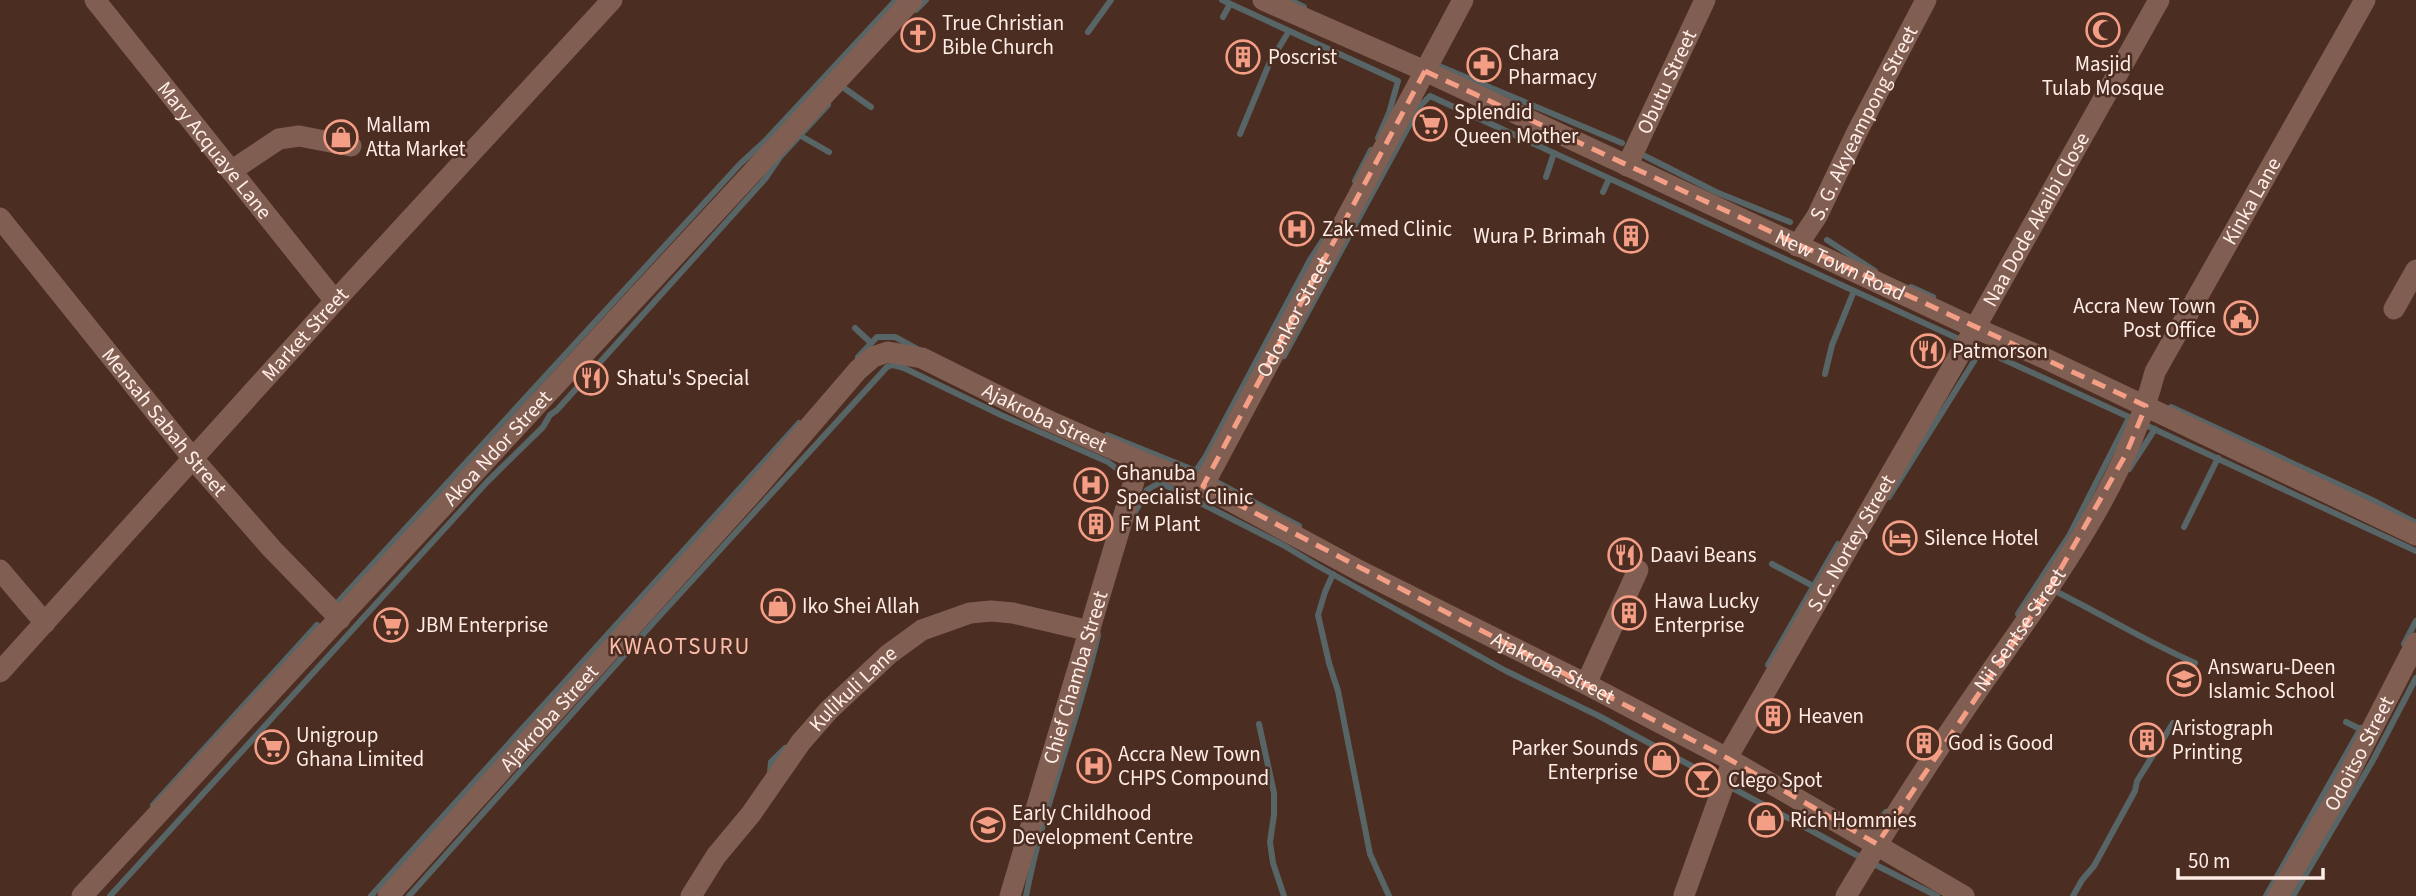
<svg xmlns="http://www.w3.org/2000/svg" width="2416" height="896" font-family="'Source Sans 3',sans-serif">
<rect width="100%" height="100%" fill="#4c2d22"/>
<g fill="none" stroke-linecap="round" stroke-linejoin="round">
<!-- stream -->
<g stroke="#576566" stroke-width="6">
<polyline points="1222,0 1398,81 1389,113 1378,138"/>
<polyline points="1290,0 1304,7"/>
<polyline points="916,10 926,0"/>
<polyline points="1223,17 1230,4"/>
<polyline points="1088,32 1111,0"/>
<polyline points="1439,66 1622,143"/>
<polyline points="844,88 871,107"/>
<polyline points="1240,134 1269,64 1289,31"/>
<polyline points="801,136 829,152"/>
<polyline points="1643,155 1716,192 1790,222"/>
<polyline points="1546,177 1554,153"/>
<polyline points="1355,181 1371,150"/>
<polyline points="1603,192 1609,179"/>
<polyline points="1827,240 1875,271"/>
<polyline points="1911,287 1933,297"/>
<polyline points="855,328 871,343"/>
<polyline points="1284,356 1419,107 1430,96 2131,418"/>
<polyline points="858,357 877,337 895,337 919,350"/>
<polyline points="1825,374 1832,345 1854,291"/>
<polyline points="2171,407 2372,500 2416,523"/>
<polyline points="2141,423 2416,551"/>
<polyline points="1107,435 1196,471 1299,526"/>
<polyline points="2129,469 2155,429"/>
<polyline points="1196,471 1206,456 1310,260 1325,237"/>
<polyline points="1889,497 1981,350"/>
<polyline points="1134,514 1147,490 1157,484 1165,485 1283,545 1318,566 1506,671 1599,716 1860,857 1937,896"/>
<polyline points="2184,527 2218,458"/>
<polyline points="1772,564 1813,586"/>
<polyline points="1333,574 1325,592 1318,615 1329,663 1338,691 1370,854 1389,896"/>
<path d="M2057,592C2103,615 2147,642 2195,663"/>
<polyline points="338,602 740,164 765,141 896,0"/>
<polyline points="2018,614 2069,536 2129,418"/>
<polyline points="2404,644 2416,621"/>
<polyline points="1768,665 1838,544"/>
<polyline points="2346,722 2360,729"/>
<polyline points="1259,724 1274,793 1274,815 1270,842 1273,863 1284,896"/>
<polyline points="770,773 771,762 785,748"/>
<polyline points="153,805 317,625"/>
<polyline points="1866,836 1886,812"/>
<polyline points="110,896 487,482 543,427 550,415 557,410 765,179 780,157 828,105"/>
<polyline points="371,896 799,423"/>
<polyline points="409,896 654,622 887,367 893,365 904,368 1001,415 1108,462 1117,469"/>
<path d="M1026,896C1043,807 1078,723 1098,635"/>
<polyline points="2073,896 2082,880 2094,866 2135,791 2137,781 2173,723"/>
<polyline points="2266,896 2361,728"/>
<polyline points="2293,896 2372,762 2416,678"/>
</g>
<!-- minor -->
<g stroke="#815e52" stroke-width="21">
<path id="s1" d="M95,0L335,301"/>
<path id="s2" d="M1263,0L1425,71L1975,328L2044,358L2416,535"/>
<path id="s3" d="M1627,166L1705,0"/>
<polyline points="231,171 279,139 299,136 351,146"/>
<path id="s4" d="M0,218L194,460L272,549L340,619"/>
<path id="s5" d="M1797,246L1817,216L1857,132L1926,0"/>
<polyline points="2394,309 2416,270"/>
<path id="s6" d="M1203,486L1463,0"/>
<polyline points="0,570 45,623"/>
<path id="s7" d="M0,672L335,301L612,0"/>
<polyline points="1586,684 1638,570"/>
<path id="s8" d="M1727,758L1975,328L2159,0"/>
<polyline points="1684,895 1732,762"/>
<path id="s9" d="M82,896C360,599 634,298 912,0"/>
<path id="s10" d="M388,896L753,492L858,370L873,357L888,352L922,358L1045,419L1140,461L1203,486L1358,570L1586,684L1727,758L1964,896"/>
<path id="s11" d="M691,896L716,856L751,814L801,742L829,710L889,654L922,630L970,613L991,611L1013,613L1090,631"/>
<path id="s12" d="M1010,896L1140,461"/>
<path id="s13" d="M1846,896C1883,834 1922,772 1963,712C2035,605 2122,499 2155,372L2365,0"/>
<path id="s14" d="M2278,896L2339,793L2416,643"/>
</g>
</g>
<!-- marked area -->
<path fill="none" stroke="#f49e86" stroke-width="5" stroke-dasharray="14 9" stroke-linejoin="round" d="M1425,71L2146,406L2126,454L2047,593L1877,844L1727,758L1203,486Z"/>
<!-- icons -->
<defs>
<symbol id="mosque-ring" viewBox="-11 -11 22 22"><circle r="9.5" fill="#4c2d22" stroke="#f49e86" stroke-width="1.5"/><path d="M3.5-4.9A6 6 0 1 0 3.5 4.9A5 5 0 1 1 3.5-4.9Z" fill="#f49e86"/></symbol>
<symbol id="church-ring" viewBox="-11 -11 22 22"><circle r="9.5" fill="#4c2d22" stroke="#f49e86" stroke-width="1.5"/><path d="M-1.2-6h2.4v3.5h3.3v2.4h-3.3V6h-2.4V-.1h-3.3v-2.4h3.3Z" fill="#f49e86"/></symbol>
<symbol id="building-ring" viewBox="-11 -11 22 22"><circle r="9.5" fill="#4c2d22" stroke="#f49e86" stroke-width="1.5"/><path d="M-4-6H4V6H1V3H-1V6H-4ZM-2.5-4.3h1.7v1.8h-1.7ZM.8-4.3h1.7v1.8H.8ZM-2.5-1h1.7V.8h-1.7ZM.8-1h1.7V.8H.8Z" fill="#f49e86"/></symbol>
<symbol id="pharmacy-ring" viewBox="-11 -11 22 22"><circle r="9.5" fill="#4c2d22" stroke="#f49e86" stroke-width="1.5"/><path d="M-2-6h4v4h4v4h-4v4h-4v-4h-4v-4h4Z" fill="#f49e86"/></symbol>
<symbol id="supermarket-ring" viewBox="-11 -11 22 22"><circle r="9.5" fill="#4c2d22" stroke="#f49e86" stroke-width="1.5"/><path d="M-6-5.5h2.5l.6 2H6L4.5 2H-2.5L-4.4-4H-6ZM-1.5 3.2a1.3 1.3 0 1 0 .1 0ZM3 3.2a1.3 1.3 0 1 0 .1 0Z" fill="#f49e86"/></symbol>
<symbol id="shop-ring" viewBox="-11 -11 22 22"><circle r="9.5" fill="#4c2d22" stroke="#f49e86" stroke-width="1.5"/><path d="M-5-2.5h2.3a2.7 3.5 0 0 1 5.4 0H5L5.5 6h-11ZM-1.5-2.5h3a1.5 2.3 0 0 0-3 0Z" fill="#f49e86"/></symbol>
<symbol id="hospital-ring" viewBox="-11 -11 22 22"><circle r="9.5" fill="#4c2d22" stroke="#f49e86" stroke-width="1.5"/><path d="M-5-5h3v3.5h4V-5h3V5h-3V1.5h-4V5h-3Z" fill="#f49e86"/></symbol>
<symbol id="civic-ring" viewBox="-11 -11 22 22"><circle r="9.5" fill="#4c2d22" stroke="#f49e86" stroke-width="1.5"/><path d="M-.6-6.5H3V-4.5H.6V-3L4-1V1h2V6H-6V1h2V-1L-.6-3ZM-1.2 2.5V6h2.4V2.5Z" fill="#f49e86"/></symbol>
<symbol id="restaurant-ring" viewBox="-11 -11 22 22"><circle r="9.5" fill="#4c2d22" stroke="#f49e86" stroke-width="1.5"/><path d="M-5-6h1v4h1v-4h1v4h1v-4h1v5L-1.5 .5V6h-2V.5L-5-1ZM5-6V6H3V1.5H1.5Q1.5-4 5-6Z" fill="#f49e86"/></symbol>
<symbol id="hotel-ring" viewBox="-11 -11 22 22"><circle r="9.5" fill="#4c2d22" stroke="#f49e86" stroke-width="1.5"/><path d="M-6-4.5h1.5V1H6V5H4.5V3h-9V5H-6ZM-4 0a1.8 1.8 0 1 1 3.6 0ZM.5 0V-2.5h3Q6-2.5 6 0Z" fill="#f49e86"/></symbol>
<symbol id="school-ring" viewBox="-11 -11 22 22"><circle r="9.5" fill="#4c2d22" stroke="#f49e86" stroke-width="1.5"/><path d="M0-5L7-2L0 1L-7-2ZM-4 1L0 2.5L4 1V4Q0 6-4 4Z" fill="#f49e86"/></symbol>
<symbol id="bar-ring" viewBox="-11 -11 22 22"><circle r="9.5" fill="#4c2d22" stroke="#f49e86" stroke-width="1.5"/><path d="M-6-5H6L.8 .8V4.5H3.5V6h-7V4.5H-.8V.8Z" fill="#f49e86"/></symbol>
</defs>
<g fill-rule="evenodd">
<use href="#mosque-ring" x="2084" y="11" width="38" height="38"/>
<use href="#church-ring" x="899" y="16" width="38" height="38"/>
<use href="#building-ring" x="1224" y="38" width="38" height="38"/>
<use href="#pharmacy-ring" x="1465" y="46" width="38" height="38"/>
<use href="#supermarket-ring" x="1411" y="105" width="38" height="38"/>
<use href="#shop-ring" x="322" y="118" width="38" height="38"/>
<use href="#hospital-ring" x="1278" y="210" width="38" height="38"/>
<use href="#building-ring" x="1612" y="217" width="38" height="38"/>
<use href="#civic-ring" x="2222" y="299" width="38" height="38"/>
<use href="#restaurant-ring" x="1909" y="332" width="38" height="38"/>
<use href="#restaurant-ring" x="572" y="359" width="38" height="38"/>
<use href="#hospital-ring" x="1072" y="466" width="38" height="38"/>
<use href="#building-ring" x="1077" y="505" width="38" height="38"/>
<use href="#hotel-ring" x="1881" y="519" width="38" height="38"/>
<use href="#restaurant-ring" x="1606" y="536" width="38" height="38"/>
<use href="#shop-ring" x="759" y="587" width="38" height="38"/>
<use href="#building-ring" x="1610" y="594" width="38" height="38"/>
<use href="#supermarket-ring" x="372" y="606" width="38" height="38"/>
<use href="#school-ring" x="2165" y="660" width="38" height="38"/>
<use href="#building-ring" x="1754" y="697" width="38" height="38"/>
<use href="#building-ring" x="2128" y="721" width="38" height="38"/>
<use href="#building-ring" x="1905" y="724" width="38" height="38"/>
<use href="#supermarket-ring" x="253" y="728" width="38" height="38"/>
<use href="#shop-ring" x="1643" y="741" width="38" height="38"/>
<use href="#hospital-ring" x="1075" y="747" width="38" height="38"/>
<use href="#bar-ring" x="1684" y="761" width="38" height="38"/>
<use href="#shop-ring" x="1747" y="801" width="38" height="38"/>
<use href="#school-ring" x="969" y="806" width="38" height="38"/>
</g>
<g text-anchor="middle" stroke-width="5" stroke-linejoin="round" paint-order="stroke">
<!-- poi labels -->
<g font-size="21" fill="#feede7" stroke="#4c2d22" text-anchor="start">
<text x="942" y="30">True Christian<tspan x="942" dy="24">Bible Church</tspan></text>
<text x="1508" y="60">Chara<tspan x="1508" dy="24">Pharmacy</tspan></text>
<text x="1268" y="64">Poscrist</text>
<text x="2103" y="71" text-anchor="middle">Masjid<tspan x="2103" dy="24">Tulab Mosque</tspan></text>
<text x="1454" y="119">Splendid<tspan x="1454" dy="24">Queen Mother</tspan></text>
<text x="366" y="132">Mallam<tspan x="366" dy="24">Atta Market</tspan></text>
<text x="1322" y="236">Zak-med Clinic</text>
<text x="1606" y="243" text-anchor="end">Wura P. Brimah</text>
<text x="2216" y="313" text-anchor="end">Accra New Town<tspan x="2216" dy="24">Post Office</tspan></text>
<text x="1952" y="358">Patmorson</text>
<text x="616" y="385">Shatu's Special</text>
<text x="1116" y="480">Ghanuba<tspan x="1116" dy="24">Specialist Clinic</tspan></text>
<text x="1120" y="531">F M Plant</text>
<text x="1924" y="545">Silence Hotel</text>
<text x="1650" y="562">Daavi Beans</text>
<text x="1654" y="608">Hawa Lucky<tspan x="1654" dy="24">Enterprise</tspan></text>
<text x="802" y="613">Iko Shei Allah</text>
<text x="416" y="632">JBM Enterprise</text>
<text x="2208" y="674">Answaru-Deen<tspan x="2208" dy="24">Islamic School</tspan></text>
<text x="1798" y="723">Heaven</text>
<text x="2172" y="735">Aristograph<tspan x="2172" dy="24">Printing</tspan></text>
<text x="296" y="742">Unigroup<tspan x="296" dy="24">Ghana Limited</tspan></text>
<text x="1948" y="750">God is Good</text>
<text x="1638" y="755" text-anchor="end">Parker Sounds<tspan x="1638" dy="24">Enterprise</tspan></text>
<text x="1118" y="761">Accra New Town<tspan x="1118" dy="24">CHPS Compound</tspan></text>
<text x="1728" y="787">Clego Spot</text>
<text x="1012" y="820">Early Childhood<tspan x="1012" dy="24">Development Centre</tspan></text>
<text x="1790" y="827">Rich Hommies</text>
</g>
<!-- street labels -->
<g font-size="21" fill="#feede7" stroke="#4c2d22">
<text dy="7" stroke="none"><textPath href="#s3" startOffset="93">Obutu Street</textPath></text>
<text dy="7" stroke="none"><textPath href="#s5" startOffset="140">S. G. Akyeampong Street</textPath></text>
<text dy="7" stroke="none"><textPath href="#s1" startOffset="192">Mary Acquaye Lane</textPath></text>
<text dy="7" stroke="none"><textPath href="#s13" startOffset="807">Kinka Lane</textPath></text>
<text dy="7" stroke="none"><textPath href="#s8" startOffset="621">Naa Dode Akaibi Close</textPath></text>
<text dy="7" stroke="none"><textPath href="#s2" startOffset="635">New Town Road</textPath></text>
<text dy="7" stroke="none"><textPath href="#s6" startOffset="192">Odonkor Street</textPath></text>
<text dy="7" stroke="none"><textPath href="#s7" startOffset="455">Market Street</textPath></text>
<text dy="7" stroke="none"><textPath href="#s10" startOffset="912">Ajakroba Street</textPath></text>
<text dy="7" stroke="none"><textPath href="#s4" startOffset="262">Mensah Sabah Street</textPath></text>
<text dy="7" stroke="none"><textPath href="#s9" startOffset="611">Akoa Ndor Street</textPath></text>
<text dy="7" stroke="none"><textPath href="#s8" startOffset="248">S.C. Nortey Street</textPath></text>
<text dy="7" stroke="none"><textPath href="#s13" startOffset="318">Nii Sentse Street</textPath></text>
<text dy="7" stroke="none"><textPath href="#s10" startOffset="1479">Ajakroba Street</textPath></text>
<text dy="7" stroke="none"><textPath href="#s12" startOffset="228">Chief Chamba Street</textPath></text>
<text dy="7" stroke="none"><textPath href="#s11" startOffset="264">Kulikuli Lane</textPath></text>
<text dy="7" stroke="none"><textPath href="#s10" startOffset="240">Ajakroba Street</textPath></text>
<text dy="7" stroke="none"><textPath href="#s14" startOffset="164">Odoitso Street</textPath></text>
</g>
<!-- neighbourhood labels -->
<g font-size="23" letter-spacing="2" fill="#fdbcaa" stroke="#4c2d22">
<text x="680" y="654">KWAOTSURU</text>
</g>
</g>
<!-- scale -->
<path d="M2178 868v10h145v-10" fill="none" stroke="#feede7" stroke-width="3.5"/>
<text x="2188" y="868" font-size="21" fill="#feede7" stroke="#4c2d22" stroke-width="5" paint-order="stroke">50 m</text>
</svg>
